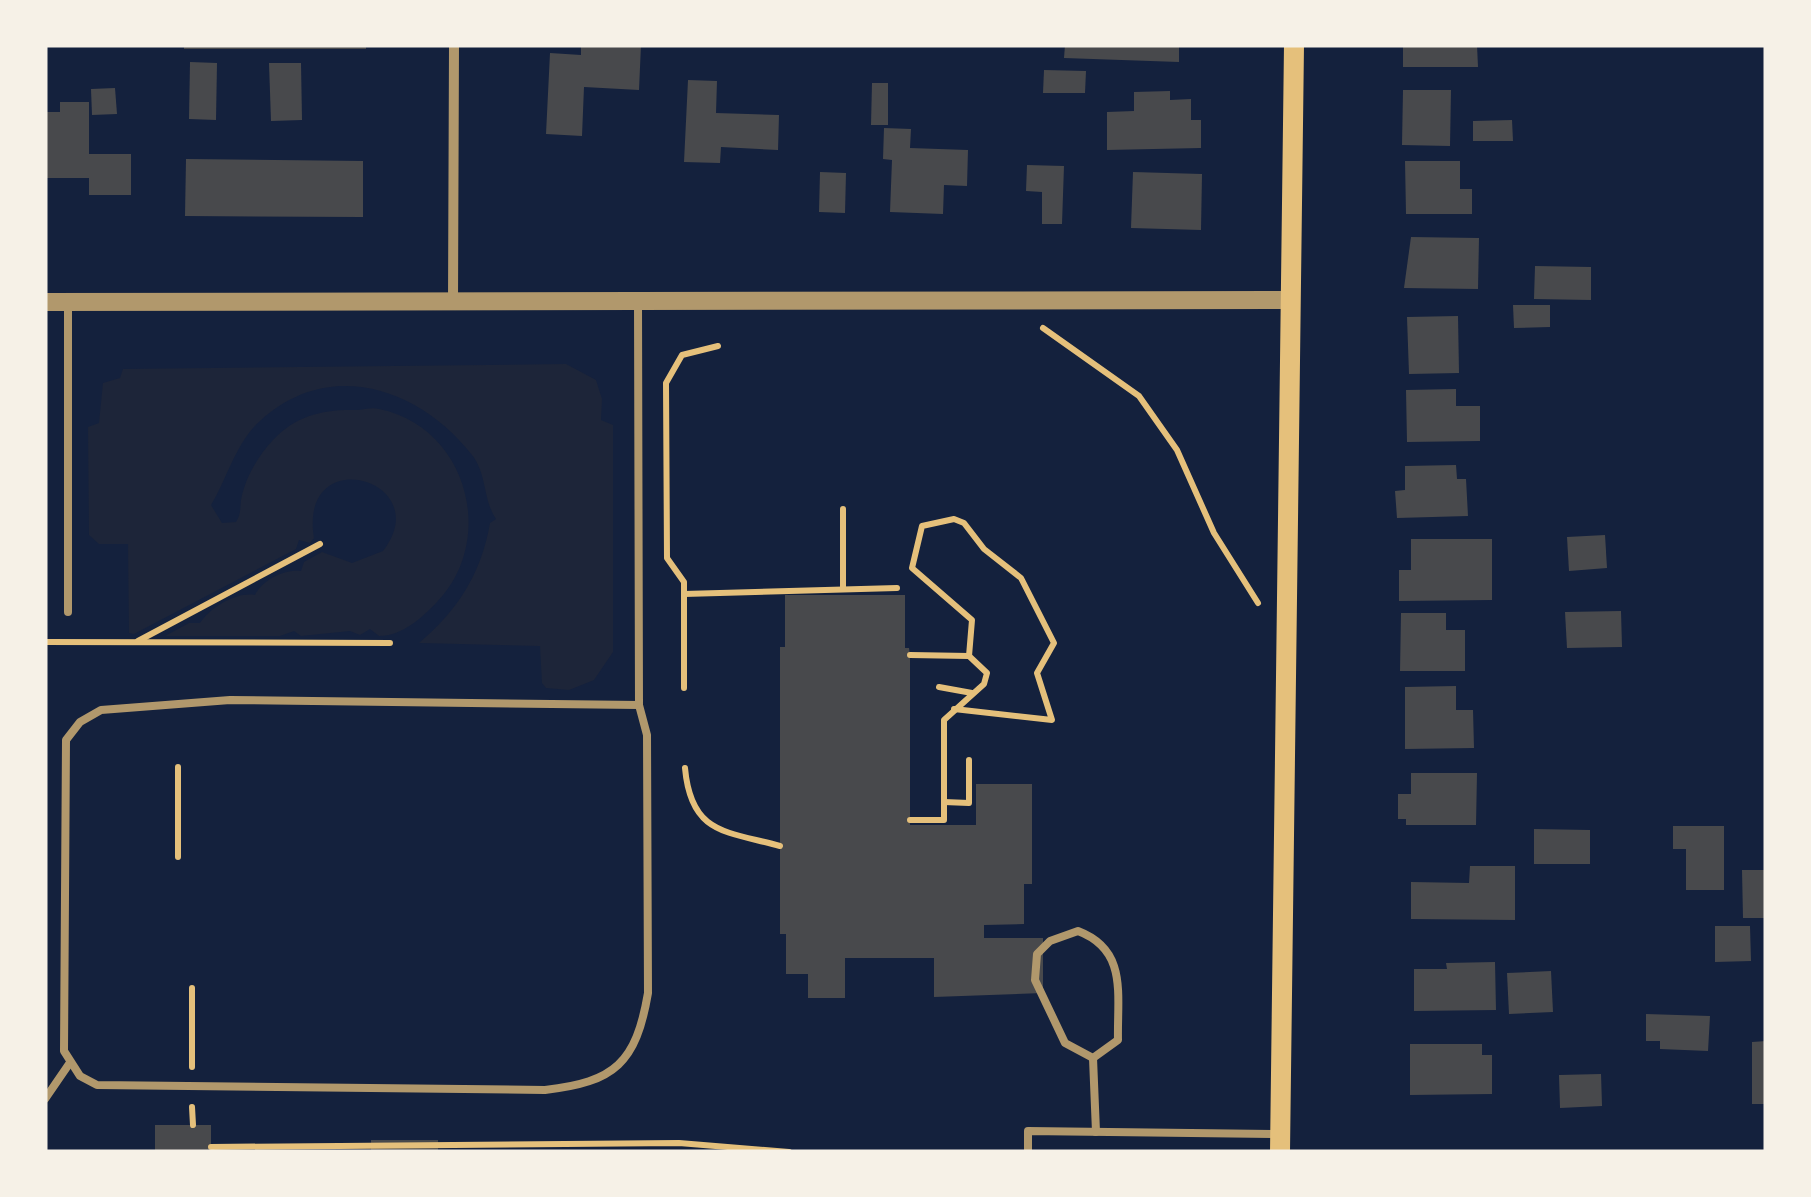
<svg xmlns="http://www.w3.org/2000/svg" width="1811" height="1197" font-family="Overpass,sans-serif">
<rect width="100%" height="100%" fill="#14213d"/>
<!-- green -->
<path fill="#1d2539" d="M566,364L596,380L602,399L601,420L613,425V652L594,680L569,690L546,688L542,683L540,646L419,643C458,610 481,574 490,523L496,519C483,500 487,474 472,455C420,388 329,357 260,421C236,442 226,481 211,505L222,523L236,522C241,514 240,509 241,500C245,478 258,456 273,440C296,415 325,409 356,410C365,410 371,407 379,409C468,427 497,540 437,602C422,618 402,636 379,636L370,629L360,635L350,631L301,636L294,631L280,636H165L189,623H200C211,607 236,592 255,595C263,579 285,569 301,571L304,562L322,552L352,563L383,551C438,480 298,440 314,538L310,543L299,540L296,549L134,634L129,633L128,544H99L89,535L88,427L99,423L103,383L120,378L123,369Z"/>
<!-- building -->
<g fill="#48494c">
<rect x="184" y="45" width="182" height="4"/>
<polygon points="581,45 641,45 639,90 584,87 582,136 546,134 550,53 581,55"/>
<polygon points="1065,45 1179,45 1179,62 1064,58"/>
<polygon points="1403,45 1477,45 1478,67 1403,67"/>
<polygon points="190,62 217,63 216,120 189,119"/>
<polygon points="269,63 301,63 302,120 271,121"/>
<polygon points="1044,70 1086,71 1085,93 1043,93"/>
<polygon points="688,80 717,81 716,113 779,115 778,150 721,147 720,163 684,162"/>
<polygon points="872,83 888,83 888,125 871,125"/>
<polygon points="115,88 117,114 92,115 91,89"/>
<polygon points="1403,90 1451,90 1450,146 1402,145"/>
<polygon points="1170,91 1170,100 1191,99 1191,120 1201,120 1201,148 1107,150 1107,112 1134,111 1134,92"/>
<polygon points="60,102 89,102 89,154 131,154 131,195 89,195 89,178 45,178 45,112 60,112"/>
<polygon points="1512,120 1513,141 1473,141 1473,121"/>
<polygon points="884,128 911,129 910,148 968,150 967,186 944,185 943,214 890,212 892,160 883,159"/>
<polygon points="186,159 363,161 363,217 185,216"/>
<polygon points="1405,161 1460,161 1460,189 1472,189 1472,214 1406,214"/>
<polygon points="1027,165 1064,166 1062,224 1042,224 1042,192 1026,191"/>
<polygon points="820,172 846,173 845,213 819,212"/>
<polygon points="1133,172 1202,174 1201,230 1131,228"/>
<polygon points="1411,237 1479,238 1478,289 1404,288"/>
<polygon points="1535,266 1591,267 1591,300 1534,299"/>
<polygon points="1513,305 1550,305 1550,327 1514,328"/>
<polygon points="1458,316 1459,373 1409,374 1407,317"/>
<polygon points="1456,389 1456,406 1480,406 1480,441 1407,442 1406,390"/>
<polygon points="1456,465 1457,479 1466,479 1468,516 1397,518 1395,491 1405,490 1405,466"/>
<polygon points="1605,535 1607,568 1569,571 1567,537"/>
<polygon points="1411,539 1492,539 1492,600 1399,601 1399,570 1411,570"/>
<polygon points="785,595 905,595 905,648 909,648 910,655 910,825 976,825 976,784 1032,784 1032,884 1024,884 1024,924 984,925 984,938 1043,938 1043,993 934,997 934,958 845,958 845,998 808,998 808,974 786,974 786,934 780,934 780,647 785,647"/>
<polygon points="1621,611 1622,647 1567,648 1565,612"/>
<polygon points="1401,613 1446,613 1446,630 1465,630 1465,671 1400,671"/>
<polygon points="1456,686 1456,710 1473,710 1474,748 1405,749 1405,687"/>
<polygon points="1411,773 1477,773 1476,825 1406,825 1406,819 1398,819 1398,794 1411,794"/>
<polygon points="1673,826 1724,826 1724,890 1686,890 1686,849 1673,849"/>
<polygon points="1534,829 1590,830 1590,864 1534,864"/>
<polygon points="1470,866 1515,866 1515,920 1411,919 1411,882 1469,883"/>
<polygon points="1742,870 1766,870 1766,918 1743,918"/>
<polygon points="1715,926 1750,926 1751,961 1715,962"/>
<polygon points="1495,962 1496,1010 1414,1011 1414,969 1447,969 1446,963"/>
<polygon points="1551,971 1553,1012 1509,1014 1507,973"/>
<polygon points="1646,1014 1710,1016 1708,1051 1660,1049 1660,1041 1646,1041"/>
<polygon points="1766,1041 1766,1104 1752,1104 1752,1042"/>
<polygon points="1410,1044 1482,1044 1482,1055 1492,1055 1492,1094 1410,1095"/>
<polygon points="1601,1074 1602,1106 1560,1108 1559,1075"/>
<rect x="155" y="1125" width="56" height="27"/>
<rect x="371" y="1140" width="67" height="12"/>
</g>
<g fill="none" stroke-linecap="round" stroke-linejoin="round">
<!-- path -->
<g stroke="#e5c07b" stroke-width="6">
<polyline points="1043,328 1139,396 1177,450 1214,533 1258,603"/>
<polyline points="843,509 843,587"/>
<polyline points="684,594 897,588"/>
<polyline points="138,641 320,544"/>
<polyline points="45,642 390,643"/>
<polyline points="910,655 969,656 987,673 984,684 944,720 944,820 910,820"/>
<polyline points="939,687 972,693"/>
<polyline points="684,688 684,582 667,558 666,383 682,355 718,346"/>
<polyline points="954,709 1052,720 1037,673 1054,643 1021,578 984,549 964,523 954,519 922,526 912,568 972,620 969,656"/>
<polyline points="178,767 178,857"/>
<path d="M685,768C691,834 725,831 780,846"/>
<polyline points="944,802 969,803 969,760"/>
<polyline points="192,988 192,1067"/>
<polyline points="192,1107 193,1125"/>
<polyline points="211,1147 679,1143 789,1152"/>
</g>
<!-- service -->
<g stroke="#b1986c" stroke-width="8">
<polyline points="68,302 68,612"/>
<path d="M638,303L639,705L647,735L648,993C636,1063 615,1082 545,1090L97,1085L80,1076L64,1051L66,740L80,722L101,710L230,700L639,705"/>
<path d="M1078,931C1128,950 1117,994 1118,1040L1093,1058L1065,1043L1035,980L1037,954L1050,941Z"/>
<polyline points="1093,1058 1096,1132"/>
<polyline points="45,1099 69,1064"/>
<polyline points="1028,1152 1028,1131 1277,1134"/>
</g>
<!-- minor -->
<polyline stroke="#b1986c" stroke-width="10" points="453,302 454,45"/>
<!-- tertiary -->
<polyline stroke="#b1986c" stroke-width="18" points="45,302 1291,300"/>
<!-- secondary -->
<polyline stroke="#e5c07b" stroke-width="20" points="1280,1152 1294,45"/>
</g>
<!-- border -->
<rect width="1811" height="1197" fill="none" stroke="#f6f1e7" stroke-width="95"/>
</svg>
